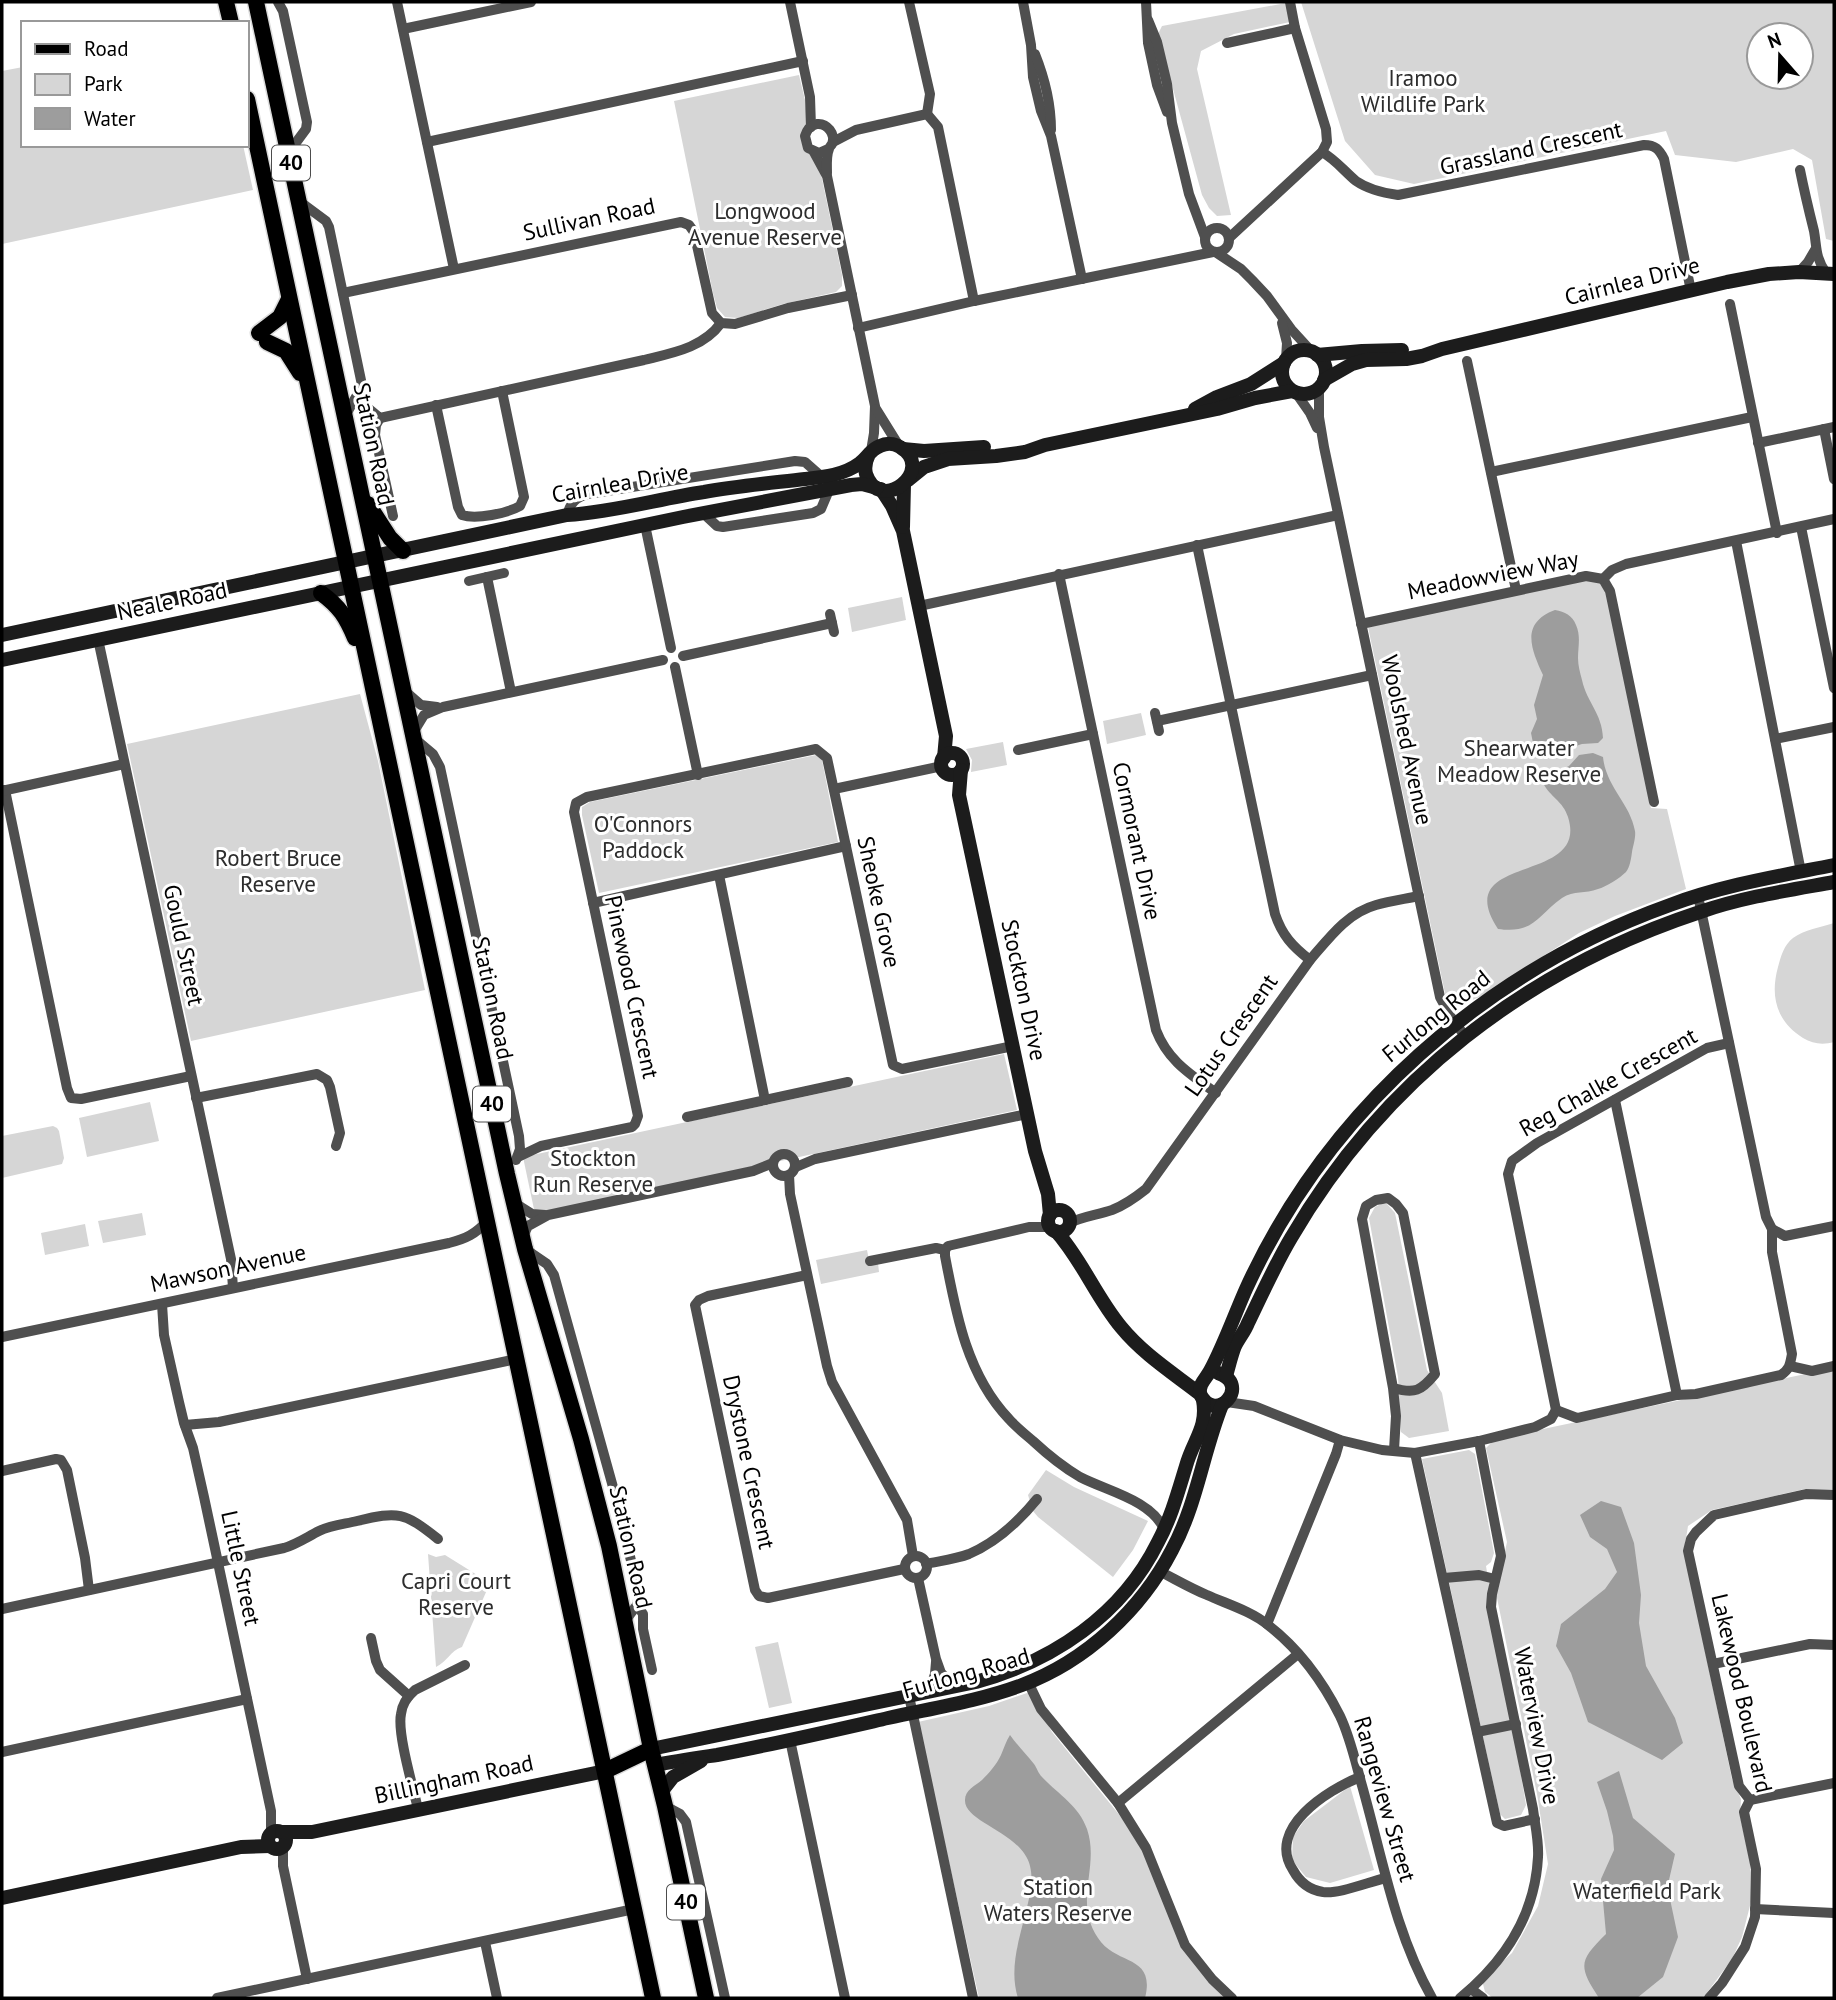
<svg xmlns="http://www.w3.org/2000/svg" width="1836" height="2000" font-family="'PT Sans',sans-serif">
<rect width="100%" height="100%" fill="#fff"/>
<!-- green -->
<g fill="#d6d6d6" fill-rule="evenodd">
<path d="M1301,2H1834V241L1826,239L1812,160L1793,149L1736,162L1675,155L1666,131L1414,184L1375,175L1345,141ZM1759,35H1801V77H1759Z"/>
<polygon points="1286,3 1290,22 1234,34 1201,51 1197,69 1231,215 1217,216 1209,208 1202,195 1158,34 1162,26"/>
<polygon points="23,67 23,145 243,145 253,190 2,244 2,71"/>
<polygon points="799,75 805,100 811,154 821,174 842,275 842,286 836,292 783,304 738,318 725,317 717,308 713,293 674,101"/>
<polygon points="1587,580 1599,582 1606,591 1651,808 1667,809 1686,889 1615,916 1579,933 1482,996 1465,1003 1454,1006 1446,998 1368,627"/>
<polygon points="902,597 906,620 852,632 848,608"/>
<polygon points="360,694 378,761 425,990 191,1041 127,744"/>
<polygon points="1141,713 1146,735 1107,744 1103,721"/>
<polygon points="1003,742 1007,765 971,772 972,760 966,749"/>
<polygon points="816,755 822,760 838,842 599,893 582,815 582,807 590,802"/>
<path d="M1834,923V1042C1823,1045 1813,1044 1803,1038C1776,1021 1770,996 1778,967C1781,956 1784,945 1793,938C1804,930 1821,927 1834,923Z"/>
<polygon points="1004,1054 1017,1110 535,1214 523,1157"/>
<polygon points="150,1102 159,1141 87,1157 79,1118"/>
<polygon points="53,1126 57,1128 59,1131 64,1158 62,1164 2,1178 2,1136"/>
<polygon points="1381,1204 1387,1204 1395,1213 1427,1370 1442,1393 1449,1431 1409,1438 1401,1432 1398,1377 1369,1218 1375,1207"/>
<polygon points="142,1213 146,1235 103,1243 98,1221"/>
<polygon points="85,1224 89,1246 45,1255 41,1233"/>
<polygon points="867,1250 870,1265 878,1263 879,1272 821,1284 816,1260"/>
<polygon points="1834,1368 1834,1492 1805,1489 1712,1510 1688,1526 1684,1551 1732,1779 1741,1799 1740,1816 1750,1862 1753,1894 1742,1937 1732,1959 1703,1998 1493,1998 1485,1992 1482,1980 1512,1953 1538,1906 1548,1864 1537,1794 1496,1593 1507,1542 1486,1448 1495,1439"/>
<polygon points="1469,1450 1475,1454 1494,1553 1491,1562 1486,1566 1526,1805 1521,1815 1505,1819 1500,1814 1422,1459"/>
<polygon points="1046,1470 1074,1487 1148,1521 1133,1550 1113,1577 1038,1517 1033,1511 1028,1495"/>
<path d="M428,1554L436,1557L445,1555L490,1583L462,1647C450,1651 447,1662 436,1667Z"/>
<polygon points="778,1642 792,1703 769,1708 755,1647"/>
<polygon points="1030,1692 1052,1732 1121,1817 1142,1850 1185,1942 1236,1998 979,1998 918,1722 989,1706"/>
<polygon points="1350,1786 1374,1870 1330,1883 1306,1877 1292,1860 1293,1837 1304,1821"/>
</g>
<!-- water -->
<g fill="#9d9d9d">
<path d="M1555,610C1565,612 1572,615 1576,625C1581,636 1578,647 1578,658C1578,665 1580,673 1582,680C1587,703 1602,713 1603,738L1598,743L1582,744L1554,753L1541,751L1533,743L1531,733L1537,719L1534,705L1543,675C1531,649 1520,623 1555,610Z"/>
<path d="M1593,753L1603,757C1606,787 1630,803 1635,831C1636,837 1633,846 1632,852C1631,859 1630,867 1626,872C1620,878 1606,887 1598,889C1585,894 1574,890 1562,898C1537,916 1534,934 1498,929C1448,852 1590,886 1568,817C1563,801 1550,797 1543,783L1547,773L1558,771L1569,766L1579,755Z"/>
<polygon points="1601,1501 1621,1507 1634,1543 1641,1595 1639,1623 1646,1666 1675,1718 1683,1743 1662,1760 1588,1722 1571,1673 1556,1646 1561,1624 1605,1589 1617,1572 1607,1549 1590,1537 1580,1515"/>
<path d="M1010,1735C1017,1745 1026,1754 1034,1764C1037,1768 1038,1773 1042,1777C1058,1794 1079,1806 1087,1829C1100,1867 1073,1901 1098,1938C1116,1966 1156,1954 1145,1998H1018C1008,1967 1021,1934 1028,1903C1031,1891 1033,1878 1030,1866C1022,1832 964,1823 965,1800C965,1790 975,1786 982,1780C989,1773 997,1764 1001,1755C1004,1748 1006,1741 1010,1735Z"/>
<path d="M1619,1771L1633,1818L1675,1854L1669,1880L1670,1899L1678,1937L1663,1977L1637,1998H1599C1577,1965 1580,1960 1606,1934L1601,1879L1614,1850L1613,1836L1607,1811L1597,1782Z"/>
</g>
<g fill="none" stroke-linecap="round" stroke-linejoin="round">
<defs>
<g id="primary">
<polyline points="226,2 231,23"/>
<polyline points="256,2 507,1174 525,1249 581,1439 609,1546 651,1749 665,1806 706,1998"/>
<polyline points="247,99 653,1998"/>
<polyline points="259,333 280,317 289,299"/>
<polyline points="267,342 286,351 300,373"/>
<polyline points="368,504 390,538 403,551"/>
<path d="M321,593C340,607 346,617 355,638"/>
<polyline points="605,1771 651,1749"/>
</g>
</defs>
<!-- primary casing -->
<use href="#primary" stroke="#dbdbdb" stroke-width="19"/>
<!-- street -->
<g stroke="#4f4f4f" stroke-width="10">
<polyline points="278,2 283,11 307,122 306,129 289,152"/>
<polyline points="397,2 454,269"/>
<polyline points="790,2 810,97 811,127"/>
<polyline points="909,2 930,94 927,114"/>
<polyline points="1023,2 1031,45 1033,77 1041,111 1051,136 1082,279"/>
<polyline points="1146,2 1148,43 1157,85 1167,112"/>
<polyline points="1148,20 1157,42 1167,84 1172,123 1189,194 1205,237"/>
<polyline points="403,29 531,2"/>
<polyline points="1227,43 1295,28"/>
<path d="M1035,54C1045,79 1051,103 1051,130"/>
<polyline points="427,142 803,61"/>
<polyline points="833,142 856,130 927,114 938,127 974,301"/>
<polyline points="814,152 827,176 875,406 874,433 871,451"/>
<path d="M1322,152C1336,160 1344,171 1356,181C1369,190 1383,193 1398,195L1644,145C1655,145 1659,149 1664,159L1691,291"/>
<path d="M1800,170C1804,190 1809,211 1814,231C1817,248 1815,257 1826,273"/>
<path d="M827,173C827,166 826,156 829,149C829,147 831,146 832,144C836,134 827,123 817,124C809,126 807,130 805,136L808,148L819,153L828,149"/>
<polyline points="299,201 326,221 329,227 362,385 360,390 345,416"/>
<circle cx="1217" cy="240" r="12"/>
<polyline points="1229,238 1322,152 1327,142 1326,129 1295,28 1290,2"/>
<polyline points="1217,253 1241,269 1252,280 1267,296 1291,329 1312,352"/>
<polyline points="1799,272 1808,262 1815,250"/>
<polyline points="343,293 681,222 689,225 694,232 712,313 721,323 735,324 788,308 852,295"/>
<polyline points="1730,304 1777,533"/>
<polyline points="1282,323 1287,343 1286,359"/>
<polyline points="858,328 974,301 1213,252"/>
<polyline points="1467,361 1516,590"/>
<polyline points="1319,387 1319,417 1324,447 1440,997 1452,1019 1465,1036"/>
<polyline points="1296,393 1310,413 1317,428"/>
<path d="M436,405L458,507L462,515C476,520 508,513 520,506L524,497L502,391"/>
<path d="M368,408L380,418L644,360C672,353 703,348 721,323"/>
<polyline points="876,409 899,446"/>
<polyline points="380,418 376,425 375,435 393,516"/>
<polyline points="1824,429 1834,479"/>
<polyline points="1758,443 1834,427"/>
<polyline points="1491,472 1752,417"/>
<polyline points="703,513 717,526 723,527 813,513 821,509 829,490"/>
<path d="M567,515C571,502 575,498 588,494L795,461L805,462L822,477"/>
<polyline points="645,525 671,648"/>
<polyline points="1801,527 1834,688"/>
<polyline points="1736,541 1801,872"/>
<path d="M1197,545L1275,914C1282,935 1292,946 1310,960"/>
<path d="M1059,574L1156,1030C1168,1061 1190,1074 1216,1093"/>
<polyline points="487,577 511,692"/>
<polyline points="1603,579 1610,591 1654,802"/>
<polyline points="469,581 504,573"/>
<polyline points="919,606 1338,515"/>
<polyline points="830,614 834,632"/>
<polyline points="1361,624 1586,576 1603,579 1612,570 1626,564 1834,519"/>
<polyline points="98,639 231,1259 233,1288"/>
<polyline points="683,656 832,623"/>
<polyline points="675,667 698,775"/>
<polyline points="406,692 421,705 437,707"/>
<polyline points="1155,713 1159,731"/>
<polyline points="1157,721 1372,675"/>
<polyline points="413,733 424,715 443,707 663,660"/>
<polyline points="414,738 433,754 440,767 519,1136 520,1149 516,1160"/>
<polyline points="1775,739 1834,727"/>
<polyline points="1018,750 1093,734"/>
<polyline points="834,789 942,766"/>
<polyline points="5,790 67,1088 71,1098 81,1099 191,1076"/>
<polyline points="2,791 124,764"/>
<polyline points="719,875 765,1100"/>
<polyline points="1698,896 1766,1217 1772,1229 1785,1236 1834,1226"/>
<polyline points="593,903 846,846"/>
<polyline points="196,1098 317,1074 327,1080 330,1087 340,1133 336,1146"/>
<polyline points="1615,1100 1677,1395"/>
<polyline points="687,1117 848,1082"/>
<circle cx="784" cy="1165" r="11"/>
<polyline points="518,1157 541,1146 632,1127 635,1124 638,1116 574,812 576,803 587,797 816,749 827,758 893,1065 902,1069 1013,1046"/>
<polyline points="796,1167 815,1159 1027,1114"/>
<polyline points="789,1175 790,1194 827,1366 832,1382 907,1520 913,1556"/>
<polyline points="513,1202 532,1214 545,1215"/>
<path d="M1069,1223C1085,1216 1097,1215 1112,1210C1125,1205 1136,1197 1146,1189L1310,960C1329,938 1347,913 1376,905C1390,901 1405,899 1419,896"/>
<path d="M1050,1227H1029L948,1246L945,1250V1256C956,1314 967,1375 1009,1419C1016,1427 1025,1434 1033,1441C1047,1454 1063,1467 1080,1477C1107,1491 1151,1500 1164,1529"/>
<polyline points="522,1238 528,1226 548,1215 753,1171 773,1163"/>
<polyline points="525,1249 547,1264 554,1275 618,1505 639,1595 637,1605 625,1621"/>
<polyline points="870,1261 936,1248 945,1250"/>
<polyline points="807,1275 708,1296 699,1300 695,1305 755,1590 759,1596 768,1598 904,1569"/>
<polyline points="162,1304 164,1335 179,1402 184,1423 193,1448 204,1497 271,1811 271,1833"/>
<path d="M2,1337L449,1243C465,1239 476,1234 487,1221"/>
<polyline points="1790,1366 1812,1371 1834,1366"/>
<path d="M1393,1388C1415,1394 1421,1391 1435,1374L1403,1213L1396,1204L1388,1198L1376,1200L1366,1206L1362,1219L1393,1388L1396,1416L1394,1450"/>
<path d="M1227,1402L1254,1406L1340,1440L1382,1450L1415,1453L1479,1441L1535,1427L1551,1419L1556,1410L1577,1418L1677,1395L1696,1394L1781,1375C1790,1369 1790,1364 1792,1354L1772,1252V1229"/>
<polyline points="1556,1410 1508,1174 1512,1161 1537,1143 1707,1048 1729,1043"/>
<polyline points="185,1425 219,1422 516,1359"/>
<polyline points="1415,1453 1497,1823 1504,1826 1535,1819"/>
<polyline points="2,1471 56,1459 61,1460 67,1470 85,1558 89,1590"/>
<circle cx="916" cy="1567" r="11"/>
<path d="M926,1564C940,1561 956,1559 969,1554C995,1543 1019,1521 1037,1499"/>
<path d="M1159,1571C1175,1579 1190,1588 1207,1595C1227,1604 1251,1611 1268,1625C1299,1649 1323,1682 1340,1716C1350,1737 1355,1760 1361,1782C1382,1855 1394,1931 1432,1998"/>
<polyline points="918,1578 936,1659 941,1673 955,1686"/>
<polyline points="1444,1578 1479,1575 1495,1579"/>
<polyline points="637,1605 643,1614 643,1629 652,1670"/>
<path d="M2,1609L284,1548C297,1544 307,1537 319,1531C331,1525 345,1524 357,1521C399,1511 404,1512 438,1539"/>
<polyline points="1267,1624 1336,1454 1340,1440"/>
<polyline points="371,1638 376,1661 380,1670 409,1696"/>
<polyline points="1713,1664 1810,1644 1834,1645"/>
<polyline points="1028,1682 1041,1709 1118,1803 1146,1848 1185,1945 1212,1979 1232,1998"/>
<polyline points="929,1692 935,1674 936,1662"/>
<polyline points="909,1696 973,1998"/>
<polyline points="1477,1732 1516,1724"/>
<polyline points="790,1740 845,1998"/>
<polyline points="2,1752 247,1699"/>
<path d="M1360,1777C1327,1790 1266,1829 1293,1870C1299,1881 1309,1890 1323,1892C1340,1894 1368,1882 1386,1878"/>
<polyline points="1750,1800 1834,1783"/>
<polyline points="1118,1803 1298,1654"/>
<polyline points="665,1806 680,1814 686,1822 725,1998"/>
<path d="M418,1809C413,1787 397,1733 401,1714C402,1704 408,1696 415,1690L465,1665"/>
<polyline points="283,1847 283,1866 307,1979"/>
<polyline points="1755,1909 1834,1913"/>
<polyline points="485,1942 497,1998"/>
<polyline points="1471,1989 1483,1998"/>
<polyline points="217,1998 634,1909"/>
<path d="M1460,1998C1504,1962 1535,1915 1538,1857C1539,1841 1535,1825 1533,1809L1491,1607L1492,1594L1501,1556L1479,1441"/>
<polyline points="1709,1998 1722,1983 1745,1947 1755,1917 1756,1869 1744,1812 1750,1800 1739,1786 1688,1551 1691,1539 1696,1532 1714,1515 1806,1494 1834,1495"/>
</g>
<!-- secondary -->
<g stroke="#1c1c1c" stroke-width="14">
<circle cx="1304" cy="372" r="22"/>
<polyline points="1317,355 1362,351 1402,350"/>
<polyline points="1324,380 1352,364 1366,360 1406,359 1422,356 1442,349 1727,282 1769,274 1799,272 1834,274"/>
<polyline points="1195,409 1217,397 1251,384 1284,363"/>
<polyline points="903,449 924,451 984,447"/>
<polyline points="908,480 924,467 948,459 996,456 1025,452 1045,445 1217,409 1255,398 1292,391"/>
<polyline points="881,489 892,506 903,531 946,736 944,758"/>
<polyline points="903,527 904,484"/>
<path d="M2,635L567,515C614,512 658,499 704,492C737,486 771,483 805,479C824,477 844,475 860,463C867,458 871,449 880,446C886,443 894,443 900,447C937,469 880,516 866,474C864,466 866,460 869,454"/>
<polyline points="2,660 683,517 851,485 862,484 877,488"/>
<circle cx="952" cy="764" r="11"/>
<polyline points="961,770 959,795 1035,1151 1048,1194 1050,1215"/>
<circle cx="1059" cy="1221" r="11"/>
<path d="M1056,1231C1082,1260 1096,1297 1121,1327C1143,1354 1173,1373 1200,1394C1216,1426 1252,1384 1218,1373"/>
<path d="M1226,1376C1229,1366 1231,1356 1235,1346C1239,1338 1245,1331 1248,1323C1262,1294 1275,1265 1291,1238C1383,1080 1527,969 1700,912C1743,897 1790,890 1834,882"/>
<path d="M1200,1394C1199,1383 1205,1380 1210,1371C1224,1345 1234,1316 1246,1289C1328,1109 1486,971 1670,905C1723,885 1779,876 1834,865"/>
<path d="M651,1749L976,1682C1053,1661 1122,1615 1158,1542C1171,1518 1178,1492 1186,1466C1193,1440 1208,1428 1203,1400"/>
<path d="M655,1765C676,1761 697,1758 717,1755C775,1744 831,1731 888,1718C933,1708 979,1701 1022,1685C1086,1661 1141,1610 1172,1550C1197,1504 1203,1452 1222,1405"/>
<polyline points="662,1791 673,1777 701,1761"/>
<circle cx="277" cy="1840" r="9"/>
<polyline points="282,1832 312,1832 605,1771"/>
<polyline points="2,1898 241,1847 270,1846"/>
</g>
<!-- primary -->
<use href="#primary" stroke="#000" stroke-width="16"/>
</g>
<g text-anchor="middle" stroke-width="6" stroke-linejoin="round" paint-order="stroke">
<!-- shield labels -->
<g fill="#fff" stroke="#4c4c4c" stroke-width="2">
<rect x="272" y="145.5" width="38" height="35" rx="5"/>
<rect x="473" y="1086.5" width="38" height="35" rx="5"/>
<rect x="667" y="1884.5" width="38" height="35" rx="5"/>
</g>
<g font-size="21" font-weight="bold" fill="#000">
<text x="291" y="170">40</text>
<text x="492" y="1111">40</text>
<text x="686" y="1909">40</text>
</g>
<!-- park labels -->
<g font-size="23" fill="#2d2d2d" stroke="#fff">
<text x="1423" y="86">Iramoo<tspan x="1423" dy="26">Wildlife Park</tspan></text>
<text x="765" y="219">Longwood<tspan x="765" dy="26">Avenue Reserve</tspan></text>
<text x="1519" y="756">Shearwater<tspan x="1519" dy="26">Meadow Reserve</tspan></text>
<text x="643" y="832">O'Connors<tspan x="643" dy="26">Paddock</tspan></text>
<text x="278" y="866">Robert Bruce<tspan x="278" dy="26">Reserve</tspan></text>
<text x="593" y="1166">Stockton<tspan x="593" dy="26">Run Reserve</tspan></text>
<text x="456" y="1589">Capri Court<tspan x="456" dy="26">Reserve</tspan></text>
<text x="1058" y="1895">Station<tspan x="1058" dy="26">Waters Reserve</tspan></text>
<text x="1647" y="1899">Waterfield Park</text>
</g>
<!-- street labels -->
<g font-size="23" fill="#000" stroke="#fff">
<text transform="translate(1531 148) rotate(-12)" y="8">Grassland Crescent</text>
<text transform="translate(589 219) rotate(-12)" y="8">Sullivan Road</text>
<text transform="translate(1632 281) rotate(-14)" y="8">Cairnlea Drive</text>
<text transform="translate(374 444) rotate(78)" y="8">Station Road</text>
<text transform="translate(620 483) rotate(-10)" y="8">Cairnlea Drive</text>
<text transform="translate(1493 575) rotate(-11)" y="8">Meadowview Way</text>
<text transform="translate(172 601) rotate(-12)" y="8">Neale Road</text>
<text transform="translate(1407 740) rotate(78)" y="8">Woolshed Avenue</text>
<text transform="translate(1137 841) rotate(78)" y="8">Cormorant Drive</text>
<text transform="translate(879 902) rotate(78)" y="8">Sheoke Grove</text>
<text transform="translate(184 945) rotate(78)" y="8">Gould Street</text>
<text transform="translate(632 987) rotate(78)" y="8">Pinewood Crescent</text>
<text transform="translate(1024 990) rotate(78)" y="8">Stockton Drive</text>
<text transform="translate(493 998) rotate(78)" y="8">Station Road</text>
<text transform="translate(1436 1016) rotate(-39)" y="8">Furlong Road</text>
<text transform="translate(1231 1035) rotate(-55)" y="8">Lotus Crescent</text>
<text transform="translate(1608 1082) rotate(-29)" y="8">Reg Chalke Crescent</text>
<text transform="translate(228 1268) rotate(-12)" y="8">Mawson Avenue</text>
<text transform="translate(749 1462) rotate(78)" y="8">Drystone Crescent</text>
<text transform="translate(631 1547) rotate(77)" y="8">Station Road</text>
<text transform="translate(241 1568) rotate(78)" y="8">Little Street</text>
<text transform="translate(966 1673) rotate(-16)" y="8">Furlong Road</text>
<text transform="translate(1742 1693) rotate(77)" y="8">Lakewood Boulevard</text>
<text transform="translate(1537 1726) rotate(79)" y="8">Waterview Drive</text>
<text transform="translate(454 1779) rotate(-12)" y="8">Billingham Road</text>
<text transform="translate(1385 1799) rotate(74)" y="8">Rangeview Street</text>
</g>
</g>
<!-- border -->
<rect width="1836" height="2000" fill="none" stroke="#000000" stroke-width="7"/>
<!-- legend -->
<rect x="21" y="21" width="228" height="126" fill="#ffffff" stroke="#999999" stroke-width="2"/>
<rect x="35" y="44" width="35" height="10" fill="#000000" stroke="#999999" stroke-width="2"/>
<text x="84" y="56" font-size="21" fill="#000000">Road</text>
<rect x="35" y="74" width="35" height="21" fill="#d6d6d6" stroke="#999999" stroke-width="2"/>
<text x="84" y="91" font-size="21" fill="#000000">Park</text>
<rect x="35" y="108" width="35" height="21" fill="#9d9d9d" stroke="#999999" stroke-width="2"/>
<text x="84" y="126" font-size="21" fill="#000000">Water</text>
<!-- north arrow -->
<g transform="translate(1780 56) rotate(340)"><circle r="33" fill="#ffffff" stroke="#999999" stroke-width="2"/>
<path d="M0-5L12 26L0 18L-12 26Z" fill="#000000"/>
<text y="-10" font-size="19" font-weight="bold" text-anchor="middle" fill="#000000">N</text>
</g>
</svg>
